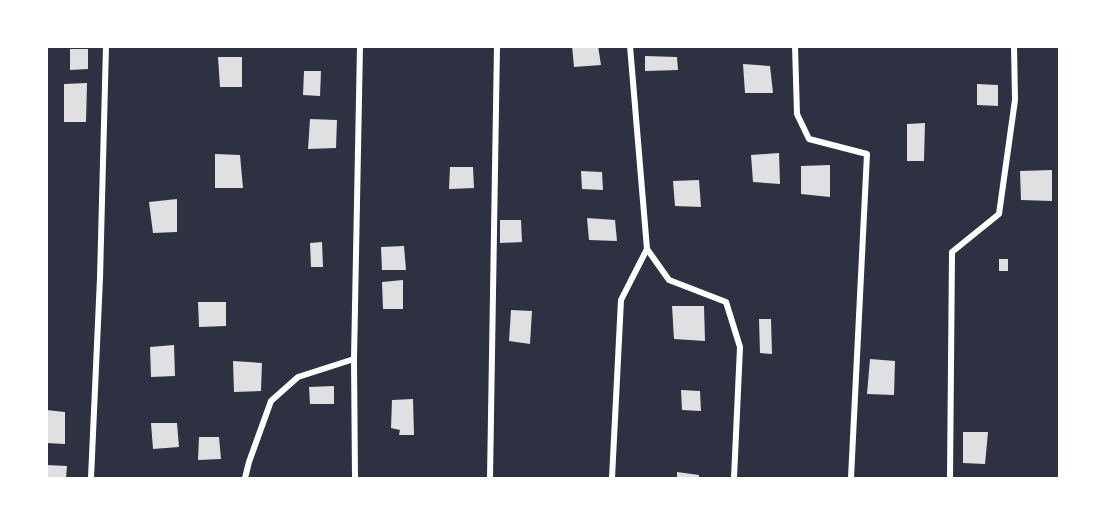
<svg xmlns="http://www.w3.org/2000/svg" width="1106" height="525" font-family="'Nunito Sans',sans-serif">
<rect width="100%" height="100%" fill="#2d3142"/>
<!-- building -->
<g fill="#e0e0e3">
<polygon points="572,46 598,46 601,65 574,67"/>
<polygon points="70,49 88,49 88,69 70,70"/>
<polygon points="645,56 677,57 678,70 645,71"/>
<polygon points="218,57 242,57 242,87 220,87"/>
<polygon points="743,64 770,66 773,93 745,93"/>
<polygon points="304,71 321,71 320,96 303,95"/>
<polygon points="87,83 86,122 64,122 64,84"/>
<polygon points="977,84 998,85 998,106 977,105"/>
<polygon points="310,119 337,120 336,148 308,149"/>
<polygon points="925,123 924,161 907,161 907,124"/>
<polygon points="779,153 780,184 753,182 751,155"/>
<polygon points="215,154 240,155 243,188 215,188"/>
<polygon points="830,165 830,197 801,194 801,166"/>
<polygon points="450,167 473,167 474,188 449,189"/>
<polygon points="1052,170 1052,201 1021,200 1020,171"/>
<polygon points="581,171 602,172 603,190 582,189"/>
<polygon points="699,180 701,207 675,206 673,181"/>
<polygon points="177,199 177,232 153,233 149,202"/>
<polygon points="587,218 615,220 617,241 589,240"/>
<polygon points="500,220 521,220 522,242 500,243"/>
<polygon points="322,242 323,267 311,267 310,243"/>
<polygon points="404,246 406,270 382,270 381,247"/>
<rect x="999" y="259" width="9" height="12"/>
<polygon points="403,280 403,309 383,309 382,282"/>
<polygon points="198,302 226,302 226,326 199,327"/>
<polygon points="672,306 704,306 705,341 674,339"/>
<polygon points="511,310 532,311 530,344 509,341"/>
<polygon points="759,319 771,319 772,354 760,353"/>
<polygon points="174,345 175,376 151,377 150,347"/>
<polygon points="870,359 895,361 894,395 867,394"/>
<polygon points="233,361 262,363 261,391 234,392"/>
<polygon points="334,386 334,404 310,404 309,387"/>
<polygon points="681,390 700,391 701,411 682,410"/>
<polygon points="413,399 414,435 399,435 400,430 391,428 392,400"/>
<polygon points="46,410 65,412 65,444 46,443"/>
<polygon points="151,423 177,423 179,447 153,449"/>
<polygon points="963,432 988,432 985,464 963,463"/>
<polygon points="199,437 219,437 221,459 198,460"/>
<polygon points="46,465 67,466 66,478 46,478"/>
<polygon points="677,472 699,475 699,478 677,478"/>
</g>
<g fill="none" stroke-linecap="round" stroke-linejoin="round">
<!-- minor -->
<g stroke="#fff" stroke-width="6">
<polyline points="795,46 797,114 809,139 867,154 851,478"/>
<polyline points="647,249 669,280 726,302 740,347 734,478"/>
<polyline points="91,478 100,278 106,46"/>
<polyline points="245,478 249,462 271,401 298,377 354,359"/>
<polyline points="355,478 354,359 360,46"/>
<polyline points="490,478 497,46"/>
<polyline points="612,478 621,300 647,249 630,46"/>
<polyline points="950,478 952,252 999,214 1015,100 1014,46"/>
</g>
</g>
<!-- border -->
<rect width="1106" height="525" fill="none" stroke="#ffffff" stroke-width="96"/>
</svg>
